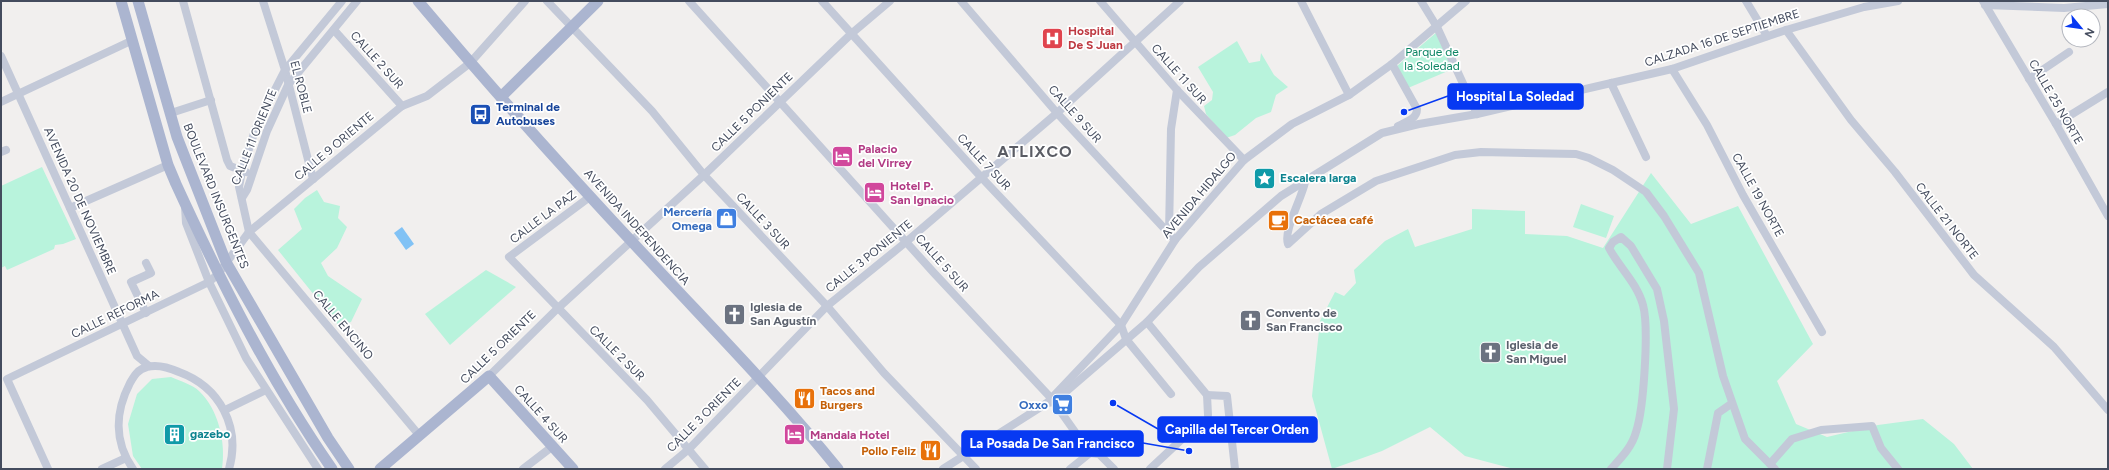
<svg xmlns="http://www.w3.org/2000/svg" width="2109" height="470" font-family="Figtree,sans-serif">
<rect width="100%" height="100%" fill="#f1efee"/>
<!-- green -->
<g fill="#b8f3dc">
<polygon points="1437,32 1455,68 1408,88 1397,66"/>
<polygon points="1237,41 1249,63 1260,61 1261,53 1274,75 1288,87 1276,95 1271,112 1256,118 1235,135 1226,138 1206,114 1204,106 1212,100 1213,92 1198,67"/>
<polygon points="42,167 76,239 63,244 55,245 54,249 7,270 5,266 1,268 1,186"/>
<polygon points="1651,173 1691,224 1738,206 1813,344 1777,381 1796,424 1827,437 1878,425 1923,419 1954,444 1973,469 1514,469 1465,456 1430,427 1382,451 1332,469 1312,396 1320,321 1335,292 1344,296 1356,283 1354,270 1385,241 1408,229 1415,247 1472,229 1472,209 1525,211 1525,234 1567,236 1603,248"/>
<polygon points="317,190 324,202 340,206 338,218 347,227 337,248 321,263 328,276 362,299 351,322 339,326 278,250 302,229 294,209 305,198"/>
<polygon points="1581,204 1614,216 1606,238 1573,227"/>
<polygon points="486,270 516,287 450,345 425,314"/>
<path d="M171,377C180,381 193,385 199,391C219,410 226,443 222,469H142L133,456L128,424L137,394L152,379Z"/>
</g>
<!-- water -->
<polygon fill="#81c2f5" points="402,227 414,244 406,250 394,233"/>
<g fill="none" stroke-linecap="round" stroke-linejoin="round">
<!-- minor -->
<g stroke="#c3c9d8" stroke-width="8">
<polyline points="183,1 227,160 230,166 246,172"/>
<polyline points="263,1 285,70 313,179"/>
<polyline points="342,1 285,70 256,127 242,171 239,187 249,232 419,435"/>
<polyline points="547,1 652,111 704,175 827,306 884,373 976,469"/>
<polyline points="689,1 934,273 1051,398 1090,453 1099,454 1114,469"/>
<polyline points="822,1 981,177 1121,325 1126,339 1171,394"/>
<polyline points="961,1 1057,113 1175,240"/>
<polyline points="1100,1 1177,90 1244,160"/>
<polyline points="1301,1 1349,95"/>
<polyline points="1421,1 1437,27 1477,114"/>
<polyline points="1746,1 1767,36"/>
<polyline points="1983,1 2056,124 2108,216"/>
<polyline points="1985,5 2064,8 2108,4"/>
<polyline points="334,30 402,106"/>
<polyline points="1786,30 1851,120 1895,172 1974,275 2054,347 2108,410"/>
<polyline points="1,56 137,356 149,366"/>
<path d="M1392,64L1417,109C1417,119 1406,122 1398,126"/>
<polyline points="1672,69 1707,125 1743,195 1822,332"/>
<polyline points="2029,79 2069,52"/>
<polyline points="1611,83 1646,157"/>
<polyline points="1,102 133,40"/>
<polyline points="171,113 211,100"/>
<polyline points="2056,124 2108,92"/>
<polyline points="1,152 6,150"/>
<path d="M1305,182C1302,198 1283,231 1288,244L1321,214L1376,181L1455,155L1481,152L1576,154L1589,158L1613,170L1646,192L1664,216L1699,273L1723,376L1745,439L1775,469"/>
<polyline points="591,196 509,257 647,400 705,469"/>
<polyline points="242,198 247,190 267,131 288,85 357,1"/>
<polyline points="185,207 186,223 209,282 246,358 318,469"/>
<polyline points="70,208 168,165"/>
<polyline points="1169,233 1171,129 1177,90"/>
<polyline points="146,313 131,282 151,273 146,263"/>
<polyline points="1147,322 1207,395 1208,415"/>
<polyline points="489,376 557,309 704,175 851,34 890,1"/>
<polyline points="1207,395 1227,396 1235,469"/>
<polyline points="1047,403 1054,402 1147,322 1199,267 1281,196 1382,133 1419,124 1477,114 1672,69 1786,30 1864,7 1898,1"/>
<polyline points="225,410 266,390"/>
<polyline points="1770,464 1792,439 1821,430 1872,426 1881,448 1898,469"/>
<polyline points="48,469 7,379 209,282 218,274 249,232 402,106 427,96 470,63 525,1"/>
<polyline points="102,469 126,458"/>
<path d="M133,469C114,442 115,412 130,383C134,376 138,369 147,367C157,364 170,368 179,372C220,387 241,427 229,469"/>
<polyline points="523,469 553,446"/>
<polyline points="665,469 689,449 827,306 906,242 1057,113 1180,1"/>
<polyline points="943,469 1047,403 1121,325 1175,240 1244,160 1292,124 1349,95 1392,64 1466,1"/>
<polyline points="1070,469 1090,453"/>
<polyline points="1150,469 1196,426"/>
<path d="M1611,469C1621,458 1632,447 1636,432C1644,408 1649,327 1643,305C1637,283 1619,267 1609,248L1613,242L1621,237L1631,246L1657,289L1664,321L1674,409L1667,469"/>
<polyline points="1707,469 1718,413 1731,404"/>
</g>
<!-- major -->
<g stroke="#abb5d0" stroke-width="11">
<path d="M121,1L168,165L176,184C221,282 270,380 332,469"/>
<polyline points="138,1 177,137 226,262 328,438 349,469"/>
<path d="M418,1C492,89 570,176 649,260C713,329 779,396 838,469"/>
<polyline points="501,97 598,1"/>
<polyline points="380,469 489,376 573,469"/>
</g>
</g>
<!-- icons -->
<defs>
<symbol id="hospital-square" viewBox="-11 -11 22 22"><rect x="-9" y="-9" width="18" height="18" rx="4" fill="#e0444e" stroke="#fff"/><path d="M-5-5h3v3.5h4V-5h3V5h-3V1.5h-4V5h-3Z" fill="#fff"/></symbol>
<symbol id="bus-square" viewBox="-11 -11 22 22"><rect x="-9" y="-9" width="18" height="18" rx="4" fill="#1a4fb4" stroke="#fff"/><path d="M-5-6H5V4H4V6H2V4H-2V6H-4V4H-5ZM-3.5-4V0h7V-4ZM-3.5 1.2v1.5H-2V1.2ZM2 1.2v1.5H3.5V1.2Z" fill="#fff"/></symbol>
<symbol id="hotel-square" viewBox="-11 -11 22 22"><rect x="-9" y="-9" width="18" height="18" rx="4" fill="#d1479c" stroke="#fff"/><path d="M-6-4.5h1.5V1H6V5H4.5V3h-9V5H-6ZM-4 0a1.8 1.8 0 1 1 3.6 0ZM.5 0V-2.5h3Q6-2.5 6 0Z" fill="#fff"/></symbol>
<symbol id="sight-square" viewBox="-11 -11 22 22"><rect x="-9" y="-9" width="18" height="18" rx="4" fill="#0f9aa8" stroke="#fff"/><path d="M0-6L1.8-2.2L6-1.7L2.9 1.2L3.7 5.4L0 3.3L-3.7 5.4L-2.9 1.2L-6-1.7L-1.8-2.2Z" fill="#fff"/></symbol>
<symbol id="shop-square" viewBox="-11 -11 22 22"><rect x="-9" y="-9" width="18" height="18" rx="4" fill="#3f7fe0" stroke="#fff"/><path d="M-5-2.5h2.3a2.7 3.5 0 0 1 5.4 0H5L5.5 6h-11ZM-1.5-2.5h3a1.5 2.3 0 0 0-3 0Z" fill="#fff"/></symbol>
<symbol id="cafe-square" viewBox="-11 -11 22 22"><rect x="-9" y="-9" width="18" height="18" rx="4" fill="#e8710a" stroke="#fff"/><path d="M-5.5-4.5H6V0H3Q3 3.5 0 3.5H-2.5Q-5.5 3.5-5.5 0ZM3-3.2v2h1.7v-2ZM-6 4.5H4V6H-6Z" fill="#fff"/></symbol>
<symbol id="church-square" viewBox="-11 -11 22 22"><rect x="-9" y="-9" width="18" height="18" rx="4" fill="#6b7280" stroke="#fff"/><path d="M-1.2-6h2.4v3.5h3.3v2.4h-3.3V6h-2.4V-.1h-3.3v-2.4h3.3Z" fill="#fff"/></symbol>
<symbol id="restaurant-square" viewBox="-11 -11 22 22"><rect x="-9" y="-9" width="18" height="18" rx="4" fill="#e8710a" stroke="#fff"/><path d="M-5-6h1v4h1v-4h1v4h1v-4h1v5L-1.5 .5V6h-2V.5L-5-1ZM5-6V6H3V1.5H1.5Q1.5-4 5-6Z" fill="#fff"/></symbol>
<symbol id="supermarket-square" viewBox="-11 -11 22 22"><rect x="-9" y="-9" width="18" height="18" rx="4" fill="#3f7fe0" stroke="#fff"/><path d="M-6-5.5h2.5l.6 2H6L4.5 2H-2.5L-4.4-4H-6ZM-1.5 3.2a1.3 1.3 0 1 0 .1 0ZM3 3.2a1.3 1.3 0 1 0 .1 0Z" fill="#fff"/></symbol>
<symbol id="building-square" viewBox="-11 -11 22 22"><rect x="-9" y="-9" width="18" height="18" rx="4" fill="#0f9aa8" stroke="#fff"/><path d="M-4-6H4V6H1V3H-1V6H-4ZM-2.5-4.3h1.7v1.8h-1.7ZM.8-4.3h1.7v1.8H.8ZM-2.5-1h1.7V.8h-1.7ZM.8-1h1.7V.8H.8Z" fill="#fff"/></symbol>
</defs>
<g fill-rule="evenodd">
<use href="#hospital-square" x="1040" y="26" width="25" height="25"/>
<use href="#bus-square" x="468" y="102" width="25" height="25"/>
<use href="#hotel-square" x="830" y="144" width="25" height="25"/>
<use href="#sight-square" x="1252" y="166" width="25" height="25"/>
<use href="#hotel-square" x="862" y="180" width="25" height="25"/>
<use href="#shop-square" x="714" y="206" width="25" height="25"/>
<use href="#cafe-square" x="1266" y="208" width="25" height="25"/>
<use href="#church-square" x="722" y="302" width="25" height="25"/>
<use href="#church-square" x="1238" y="308" width="25" height="25"/>
<use href="#church-square" x="1478" y="340" width="25" height="25"/>
<use href="#restaurant-square" x="792" y="386" width="25" height="25"/>
<use href="#supermarket-square" x="1050" y="392" width="25" height="25"/>
<use href="#building-square" x="162" y="422" width="25" height="25"/>
<use href="#hotel-square" x="782" y="422" width="25" height="25"/>
<use href="#restaurant-square" x="918" y="438" width="25" height="25"/>
</g>
<g text-anchor="middle" stroke-width="3.5" stroke-linejoin="round" paint-order="stroke">
<!-- health labels -->
<g font-size="12" font-weight="bold" fill="#be3a42" stroke="#fff" text-anchor="start">
<text x="1068" y="35">Hospital<tspan x="1068" dy="14">De S Juan</tspan></text>
</g>
<!-- street labels -->
<g font-size="12" fill="#444c5e" stroke="#fff">
<text transform="translate(1722 38) rotate(-18)" y="4">CALZADA 16 DE SEPTIEMBRE</text>
<text transform="translate(377 60) rotate(48)" y="4">CALLE 2 SUR</text>
<text transform="translate(1179 74) rotate(48)" y="4">CALLE 11 SUR</text>
<text transform="translate(301 87) rotate(75)" y="4">EL ROBLE</text>
<text transform="translate(2056 102) rotate(60)" y="4">CALLE 25 NORTE</text>
<text transform="translate(752 112) rotate(-44)" y="4">CALLE 5 PONIENTE</text>
<text transform="translate(1075 114) rotate(48)" y="4">CALLE 9 SUR</text>
<text transform="translate(254 137) rotate(-68)" y="4">CALLE 11 ORIENTE</text>
<text transform="translate(334 146) rotate(-40)" y="4">CALLE 9 ORIENTE</text>
<text transform="translate(984 162) rotate(47)" y="4">CALLE 7 SUR</text>
<text transform="translate(1199 195) rotate(-50)" y="4">AVENIDA HIDALGO</text>
<text transform="translate(1758 195) rotate(61)" y="4">CALLE 19 NORTE</text>
<text transform="translate(216 196) rotate(68)" y="4">BOULEVARD INSURGENTES</text>
<text transform="translate(80 201) rotate(66)" y="4">AVENIDA 20 DE NOVIEMBRE</text>
<text transform="translate(543 217) rotate(-37)" y="4">CALLE LA PAZ</text>
<text transform="translate(763 221) rotate(47)" y="4">CALLE 3 SUR</text>
<text transform="translate(1947 221) rotate(52)" y="4">CALLE 21 NORTE</text>
<text transform="translate(637 227) rotate(48)" y="4">AVENIDA INDEPENDENCIA</text>
<text transform="translate(869 256) rotate(-39)" y="4">CALLE 3 PONIENTE</text>
<text transform="translate(942 263) rotate(48)" y="4">CALLE 5 SUR</text>
<text transform="translate(115 314) rotate(-26)" y="4">CALLE REFORMA</text>
<text transform="translate(343 325) rotate(50)" y="4">CALLE ENCINO</text>
<text transform="translate(498 347) rotate(-44)" y="4">CALLE 5 ORIENTE</text>
<text transform="translate(617 353) rotate(45)" y="4">CALLE 2 SUR</text>
<text transform="translate(541 414) rotate(48)" y="4">CALLE 4 SUR</text>
<text transform="translate(704 415) rotate(-45)" y="4">CALLE 3 ORIENTE</text>
</g>
<!-- park labels -->
<g font-size="12" fill="#0e8665" stroke="#fff">
<text x="1432" y="56">Parque de<tspan x="1432" dy="14">la Soledad</tspan></text>
</g>
<!-- transit labels -->
<g font-size="12" font-weight="bold" fill="#164399" stroke="#fff" text-anchor="start">
<text x="496" y="111">Terminal de<tspan x="496" dy="14">Autobuses</tspan></text>
</g>
<!-- hotel labels -->
<g font-size="12" font-weight="bold" fill="#b23c85" stroke="#fff" text-anchor="start">
<text x="858" y="153">Palacio<tspan x="858" dy="14">del Virrey</tspan></text>
<text x="890" y="190">Hotel P.<tspan x="890" dy="14">San Ignacio</tspan></text>
<text x="810" y="439">Mandala Hotel</text>
</g>
<!-- culture labels -->
<g font-size="12" font-weight="bold" fill="#0d838f" stroke="#fff" text-anchor="start">
<text x="1280" y="182">Escalera larga</text>
<text x="190" y="438">gazebo</text>
</g>
<!-- shop labels -->
<g font-size="12" font-weight="bold" fill="#366cbe" stroke="#fff" text-anchor="end">
<text x="712" y="216">Mercería<tspan x="712" dy="14">Omega</tspan></text>
<text x="1048" y="409">Oxxo</text>
</g>
<!-- food labels -->
<g font-size="12" font-weight="bold" fill="#c56008" stroke="#fff" text-anchor="start">
<text x="1294" y="224">Cactácea café</text>
<text x="820" y="395">Tacos and<tspan x="820" dy="14">Burgers</tspan></text>
<text x="916" y="455" text-anchor="end">Pollo Feliz</text>
</g>
<!-- worship labels -->
<g font-size="12" font-weight="bold" fill="#5b616d" stroke="#fff" text-anchor="start">
<text x="750" y="311">Iglesia de<tspan x="750" dy="14">San Agustín</tspan></text>
<text x="1266" y="317">Convento de<tspan x="1266" dy="14">San Francisco</tspan></text>
<text x="1506" y="349">Iglesia de<tspan x="1506" dy="14">San Miguel</tspan></text>
</g>
<!-- district labels -->
<g font-size="16" font-weight="bold" letter-spacing="1" fill="#5a5c64" stroke="#fff">
<text x="1035" y="157">ATLIXCO</text>
</g>
</g>
<!-- callouts -->
<path fill="none" stroke="#0739f2" stroke-width="1.5" d="M1404 112L1448 96M1113 403L1158 429M1189 451L1143 443"/>
<g fill="#0739f2" stroke="#fff" stroke-width="1.5">
<circle cx="1404" cy="112" r="4"/>
<circle cx="1113" cy="403" r="4"/>
<circle cx="1189" cy="451" r="4"/>
</g>
<g fill="#0739f2" stroke="#0739f2" stroke-width="1.5">
<rect x="1448" y="84" width="135" height="25" rx="4"/>
<rect x="1158" y="417" width="159" height="25" rx="4"/>
<rect x="962" y="431" width="181" height="25" rx="4"/>
</g>
<g font-size="13" text-anchor="middle" font-weight="bold" fill="#fff">
<text x="1515" y="101">Hospital La Soledad</text>
<text x="1237" y="434">Capilla del Tercer Orden</text>
<text x="1052" y="448">La Posada De San Francisco</text>
</g>
<!-- border -->
<rect width="2109" height="470" fill="none" stroke="#444c5e" stroke-width="4"/>
<!-- north arrow -->
<g transform="translate(2081 28) rotate(119)"><circle r="19" fill="#ffffff" stroke="#b4b7bf"/>
<path d="M0-3L7 15L0 10L-7 15Z" fill="#0739f2"/>
<text y="-6" font-size="11" font-weight="bold" text-anchor="middle" fill="#444c5e">N</text>
</g>
</svg>
